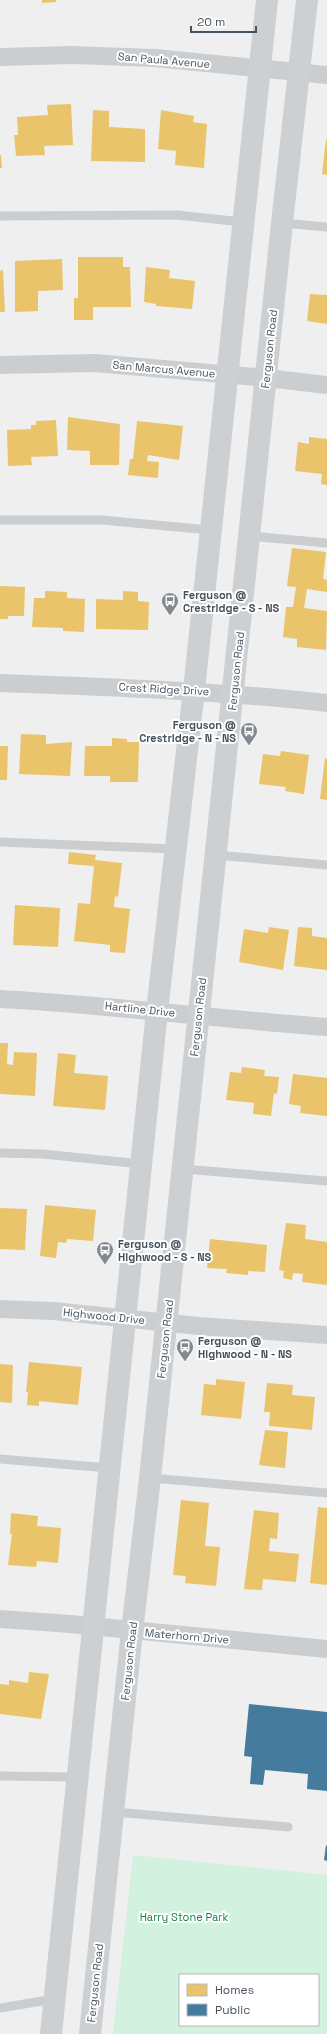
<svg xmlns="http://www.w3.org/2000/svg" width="327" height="2034" font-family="'Space Grotesk',sans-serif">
<rect width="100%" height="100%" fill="#f0efef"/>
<!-- green -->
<path fill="#d2f1de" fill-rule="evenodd" d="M133,1855L327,1875V2034H113ZM180,1975H318V2025H180Z"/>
<!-- homes -->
<g fill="#e9c46a">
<polygon points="42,0 56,0 56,2 42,3"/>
<polygon points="71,104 73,145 44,146 45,155 16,156 14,135 18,135 17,117 48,115 47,105"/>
<polygon points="93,110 109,111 109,127 145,129 145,162 91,161"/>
<polygon points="161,110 194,116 193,122 207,124 204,168 175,165 176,151 158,149"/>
<polygon points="326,140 327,140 327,175 322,174"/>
<polygon points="0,155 1,155 2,168 0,168"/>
<polygon points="78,257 123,257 123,267 130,267 131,307 93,307 93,320 74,320 74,298 78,298"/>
<polygon points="62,259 63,290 38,291 38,311 15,312 15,261"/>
<polygon points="146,267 170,270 169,278 195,281 192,309 156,306 156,304 144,302"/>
<polygon points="3,270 5,312 0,312 0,271"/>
<polygon points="310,294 327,295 327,324 307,321"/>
<polygon points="68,417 120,424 119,465 90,465 90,451 67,450"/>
<polygon points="56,420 58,456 31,457 32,465 8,466 7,430 31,429 31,425 36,425 36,421"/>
<polygon points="137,421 183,426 179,460 148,455 147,461 159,462 158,478 128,475 130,459 133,459"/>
<polygon points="309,437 327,439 327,485 321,484 322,474 295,471 298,442 309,444"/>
<polygon points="292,548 326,552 323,579 327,580 327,592 307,589 304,608 327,611 326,650 297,647 297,639 283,637 286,607 293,607 296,587 287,586"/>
<polygon points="0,586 25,587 24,616 8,616 8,619 0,619"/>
<polygon points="45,591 67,592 67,598 85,599 84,632 63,631 63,628 32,627 34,598 45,598"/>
<polygon points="123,591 138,592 138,601 149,602 148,630 96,629 96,599 123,600"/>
<polygon points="21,734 46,735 46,744 72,742 70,776 19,774"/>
<polygon points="112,738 127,739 127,742 139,742 138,782 110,782 110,776 84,776 85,746 112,746"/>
<polygon points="0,746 8,746 7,780 0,780"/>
<polygon points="281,751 309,755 304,794 285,791 286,787 259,784 263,754 280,756"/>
<polygon points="325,758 327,759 327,800 320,799"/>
<polygon points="69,852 96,855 95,860 122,863 118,897 115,896 114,907 130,909 125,953 110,952 110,945 74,941 78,903 90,904 94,866 68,864"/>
<polygon points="15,905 60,908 58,947 13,945"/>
<polygon points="269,927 289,930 283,970 239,962 244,929 268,933"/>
<polygon points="298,927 312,928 312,936 327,938 327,970 294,966"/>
<polygon points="0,1043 8,1043 7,1064 13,1065 14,1052 37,1053 35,1096 0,1094"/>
<polygon points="58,1053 76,1055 74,1073 108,1076 105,1110 53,1106"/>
<polygon points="242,1067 265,1070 264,1076 279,1077 277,1094 274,1093 271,1116 253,1114 254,1103 226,1100 230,1072 241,1073"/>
<polygon points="293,1074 327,1078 327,1116 300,1113 301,1106 289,1104"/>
<polygon points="45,1205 96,1210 93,1241 67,1239 66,1243 58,1242 56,1258 40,1256"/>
<polygon points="0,1208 27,1209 25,1250 0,1249"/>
<polygon points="286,1223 306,1225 305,1239 327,1242 327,1285 302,1282 303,1274 293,1273 292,1280 283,1278 284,1271 279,1270"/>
<polygon points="210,1239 267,1245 265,1272 248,1271 248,1275 226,1273 227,1269 207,1268"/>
<polygon points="29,1362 82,1367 78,1405 39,1401 39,1406 27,1405 28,1392 26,1392"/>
<polygon points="0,1364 13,1365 12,1403 0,1402"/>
<polygon points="216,1379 245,1382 241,1419 201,1415 204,1384 216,1385"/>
<polygon points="267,1383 293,1385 292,1395 315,1397 312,1430 269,1426 270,1412 264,1412"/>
<polygon points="265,1430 288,1432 285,1468 259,1465"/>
<polygon points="181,1500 209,1503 205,1546 220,1547 216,1586 185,1583 186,1576 173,1575"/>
<polygon points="318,1507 327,1508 327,1585 310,1583"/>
<polygon points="254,1510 279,1513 277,1539 270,1538 269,1551 299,1554 296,1582 263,1579 262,1590 244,1589"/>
<polygon points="11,1513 38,1516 37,1526 61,1528 58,1563 37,1561 36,1567 8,1565 12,1534 10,1534"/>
<polygon points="29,1672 49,1674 41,1719 0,1714 0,1684 9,1685 9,1680 28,1683"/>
</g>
<!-- public -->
<g fill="#457b9d">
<polygon points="249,1704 327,1712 327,1791 307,1789 308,1774 265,1770 263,1785 250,1784 252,1757 244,1756"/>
<polygon points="326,1845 327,1846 327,1861 324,1860"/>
</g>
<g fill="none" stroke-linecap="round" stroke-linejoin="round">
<!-- service -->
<g stroke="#cbced1" stroke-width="9">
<polyline points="0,216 177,215 242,222"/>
<polyline points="282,223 327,227"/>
<polyline points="0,520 102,520 210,530"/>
<polyline points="250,536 327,543"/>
<polyline points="0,842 175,849"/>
<polyline points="216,855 327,865"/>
<polyline points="0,1153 43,1154 141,1164"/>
<polyline points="183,1169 327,1181"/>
<polyline points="0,1459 109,1468"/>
<polyline points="150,1478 327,1493"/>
<polyline points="0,1776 77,1777"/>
<polyline points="114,1812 288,1827"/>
<polyline points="0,2008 54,1999"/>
</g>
<!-- minor -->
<g stroke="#cbced1" stroke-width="18">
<polyline points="0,57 72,55 155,58 327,75"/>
<polyline points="0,365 95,363 267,378 327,385"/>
<path d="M0,683C109,687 218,691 327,703"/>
<path d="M0,999C109,1005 218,1019 327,1027"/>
<polyline points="0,1309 53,1311 199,1326 327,1335"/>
<polyline points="0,1619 70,1624 327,1649"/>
</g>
<!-- secondary -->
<g stroke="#ccd0d3" stroke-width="22">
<polyline points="51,2034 157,1011 194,690 267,0"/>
<polyline points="90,2034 132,1631 150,1478 282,223 307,0"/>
</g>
</g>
<!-- icons -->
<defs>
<symbol id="bus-pin" viewBox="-11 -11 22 30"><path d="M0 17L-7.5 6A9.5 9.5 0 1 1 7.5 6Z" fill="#828990" stroke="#fff"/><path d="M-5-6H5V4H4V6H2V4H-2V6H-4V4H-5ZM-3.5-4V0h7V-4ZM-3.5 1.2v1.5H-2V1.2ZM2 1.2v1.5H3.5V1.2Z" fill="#fff"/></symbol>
</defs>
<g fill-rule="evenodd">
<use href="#bus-pin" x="160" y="591" width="20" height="27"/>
<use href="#bus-pin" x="239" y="721" width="20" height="27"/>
<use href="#bus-pin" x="95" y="1240" width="20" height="27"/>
<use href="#bus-pin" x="175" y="1337" width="20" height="27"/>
</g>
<g text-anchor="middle" stroke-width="4" stroke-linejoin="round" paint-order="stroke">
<!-- street labels -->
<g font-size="11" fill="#46525d" stroke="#fff">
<text transform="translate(164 60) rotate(5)" y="4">San Paula Avenue</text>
<text transform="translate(269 349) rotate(-84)" y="4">Ferguson Road</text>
<text transform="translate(164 369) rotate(5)" y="4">San Marcus Avenue</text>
<text transform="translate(236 671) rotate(-84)" y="4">Ferguson Road</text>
<text transform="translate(164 689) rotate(3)" y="4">Crest Ridge Drive</text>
<text transform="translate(140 1009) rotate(6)" y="4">Hartline Drive</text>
<text transform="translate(198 1017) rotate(-84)" y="4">Ferguson Road</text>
<text transform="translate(104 1316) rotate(6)" y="4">Highwood Drive</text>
<text transform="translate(165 1339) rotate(-84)" y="4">Ferguson Road</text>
<text transform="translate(187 1636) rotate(5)" y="4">Materhorn Drive</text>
<text transform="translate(129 1661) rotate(-84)" y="4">Ferguson Road</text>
<text transform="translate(95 1983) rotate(-84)" y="4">Ferguson Road</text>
</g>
<!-- poi labels -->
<g font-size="11" font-weight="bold" fill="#46525d" stroke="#fff" text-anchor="start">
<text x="183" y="599">Ferguson @<tspan x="183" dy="13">Crestridge - S - NS</tspan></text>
<text x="236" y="729" text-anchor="end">Ferguson @<tspan x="236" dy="13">Crestridge - N - NS</tspan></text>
<text x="118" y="1248">Ferguson @<tspan x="118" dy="13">Highwood - S - NS</tspan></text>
<text x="198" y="1345">Ferguson @<tspan x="198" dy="13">Highwood - N - NS</tspan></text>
</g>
<!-- park labels -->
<g font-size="11" fill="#12834c" stroke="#fff">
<text x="184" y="1921">Harry Stone Park</text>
</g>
</g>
<!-- legend -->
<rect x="179" y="1974" width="140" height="52" fill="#ffffff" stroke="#b5babe"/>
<rect x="187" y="1984" width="20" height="12" fill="#e9c46a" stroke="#b5babe"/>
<text x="215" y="1994" font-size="12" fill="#46525d">Homes</text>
<rect x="187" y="2004" width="20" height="12" fill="#457b9d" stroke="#b5babe"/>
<text x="215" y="2014" font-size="12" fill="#46525d">Public</text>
<!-- scale -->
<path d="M191 26v6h65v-6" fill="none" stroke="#46525d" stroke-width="2"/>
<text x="197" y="26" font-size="12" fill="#46525d" stroke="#ffffff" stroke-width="3" paint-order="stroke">20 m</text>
</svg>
